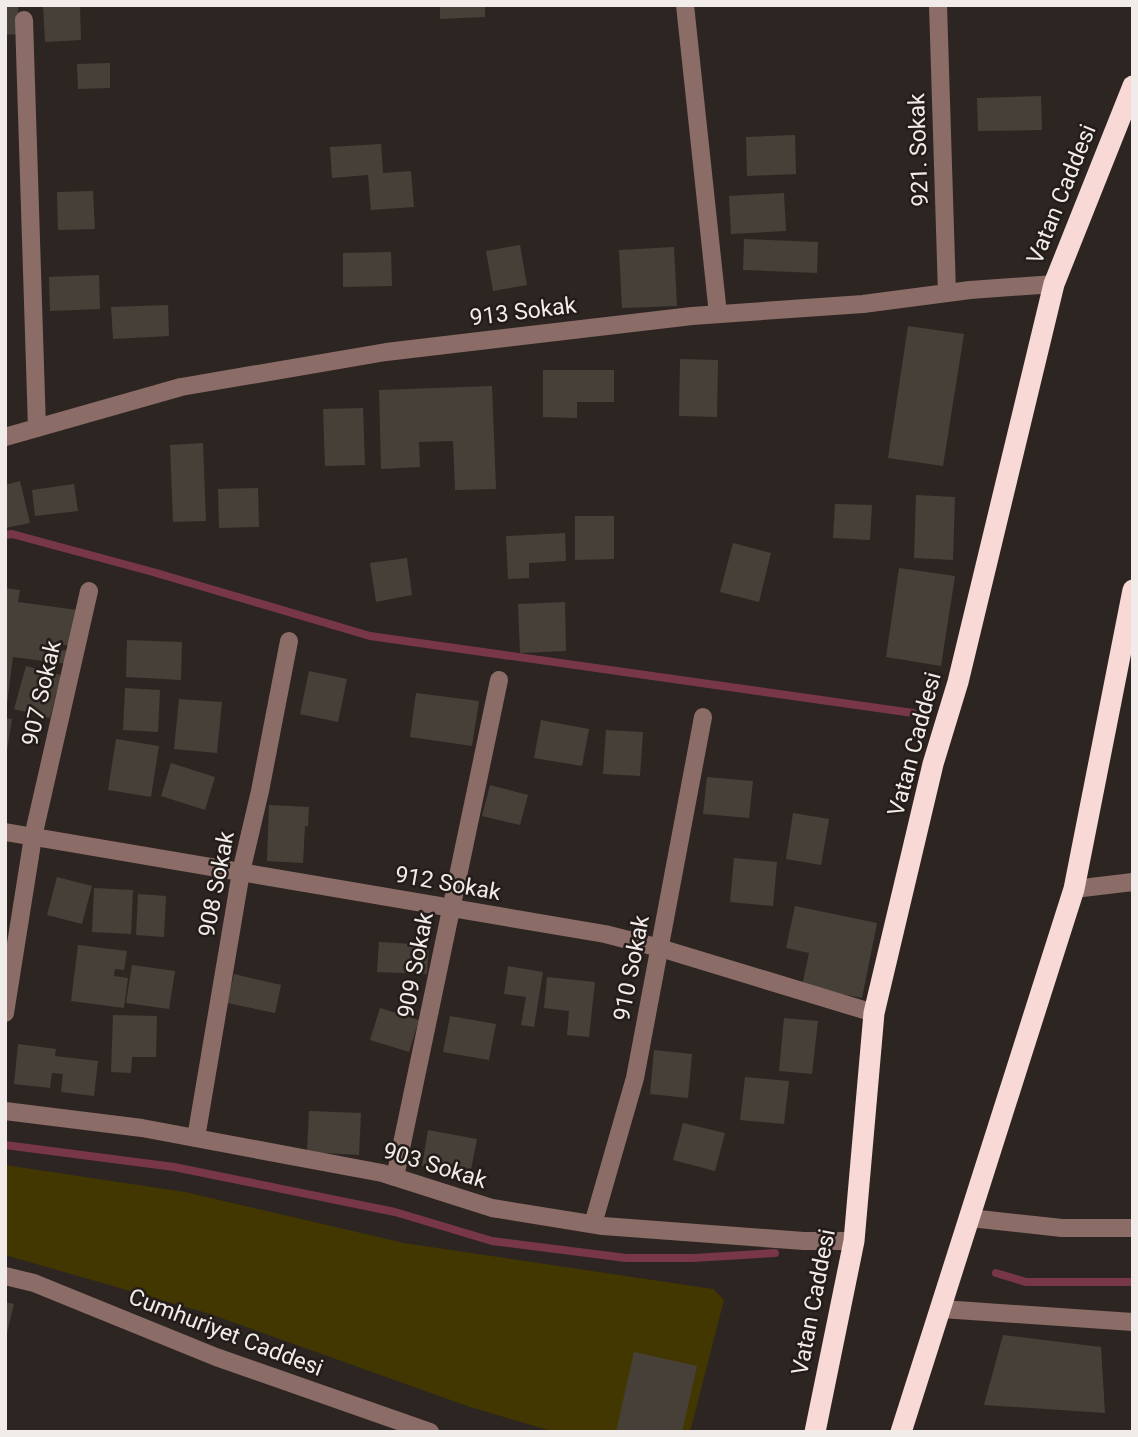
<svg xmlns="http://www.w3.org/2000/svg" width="1138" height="1437" font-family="Roboto,sans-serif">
<rect width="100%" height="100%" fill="#2d2521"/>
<!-- green -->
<polygon fill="#423701" points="5,1165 185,1192 404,1243 713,1289 724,1300 690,1432 555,1432 470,1407 210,1314 5,1255"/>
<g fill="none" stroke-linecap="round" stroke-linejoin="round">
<!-- stream -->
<g stroke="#773748" stroke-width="8">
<polyline points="5,535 12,534 153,572 370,636 913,713"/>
<polyline points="5,1145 174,1167 395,1212 492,1241 626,1258 693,1258 775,1253"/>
<polyline points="996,1273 1026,1282 1133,1282"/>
</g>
</g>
<!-- building -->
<g fill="#464039">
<polygon points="5,5 18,5 19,34 5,35"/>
<polygon points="43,5 80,5 81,40 45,42"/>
<polygon points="440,5 485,5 485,17 440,19"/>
<polygon points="110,63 110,88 78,89 77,64"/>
<polygon points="1041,96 1042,130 978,131 977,98"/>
<polygon points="795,135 796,174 747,176 746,137"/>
<polygon points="381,144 383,173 411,171 414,207 371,210 368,175 332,178 330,147"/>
<polygon points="93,191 95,229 58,230 57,192"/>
<polygon points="784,193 786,231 731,234 729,196"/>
<polygon points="744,239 818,242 817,273 743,270"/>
<polygon points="520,245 527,285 493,291 486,251"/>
<polygon points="674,247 677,306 622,308 619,250"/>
<polygon points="391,252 392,286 343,287 343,253"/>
<polygon points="99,275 100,309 50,311 49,277"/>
<polygon points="168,305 169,336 113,339 111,307"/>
<polygon points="908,326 964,334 943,466 888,458"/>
<polygon points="680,359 718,360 717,417 679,416"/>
<polygon points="543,370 614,370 614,402 577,402 577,418 543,417"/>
<polygon points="492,386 496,489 455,490 453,441 419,442 420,467 381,469 379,390"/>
<polygon points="363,408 365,465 325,466 323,409"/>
<polygon points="203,443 206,521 173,522 170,445"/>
<polygon points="20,481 30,523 5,528 5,485"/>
<polygon points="74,484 78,511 35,516 32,490"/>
<polygon points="258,488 259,527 219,528 218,489"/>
<polygon points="916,495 955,497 953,560 914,558"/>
<polygon points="835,504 872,505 870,540 833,538"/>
<polygon points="575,516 614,516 614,559 575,560"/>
<polygon points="565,533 566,561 529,563 529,578 508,579 506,536"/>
<polygon points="733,543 771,553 759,602 720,592"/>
<polygon points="407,558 412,595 376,602 370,563"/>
<polygon points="899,568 955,576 941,666 886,657"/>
<polygon points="5,588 20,590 18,602 77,610 72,646 51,643 51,649 70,651 68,664 13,657 7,704"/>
<polygon points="565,602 566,651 520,653 518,604"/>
<polygon points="127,640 182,642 181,680 126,677"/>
<polygon points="26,666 61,675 50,718 14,709"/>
<polygon points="309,671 347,679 338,722 300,714"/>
<polygon points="125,688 160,690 158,732 123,730"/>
<polygon points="416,693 479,701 472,746 410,737"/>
<polygon points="179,699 222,702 217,753 174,749"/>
<polygon points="5,718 12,719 7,750 5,750"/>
<polygon points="541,720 589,729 582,766 534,758"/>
<polygon points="606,730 643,732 640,776 603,774"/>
<polygon points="116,739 159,746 151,797 108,790"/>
<polygon points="171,763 215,777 205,810 161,796"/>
<polygon points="707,777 753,781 749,818 703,814"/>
<polygon points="490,785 528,795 520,825 482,816"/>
<polygon points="269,805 309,807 308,826 305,826 303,863 267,861"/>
<polygon points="793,813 829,819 821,865 786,859"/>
<polygon points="734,858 777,862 773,906 730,902"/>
<polygon points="57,877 92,886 82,924 47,915"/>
<polygon points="94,888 133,890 131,934 92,932"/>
<polygon points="138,894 166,896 164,937 136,935"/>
<polygon points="795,906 877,923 862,998 802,986 809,953 786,948"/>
<polygon points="379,942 429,945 427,974 377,972"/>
<polygon points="78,945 127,951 124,970 115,969 114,976 128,978 124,1008 71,1001"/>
<polygon points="132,965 175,971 169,1009 126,1003"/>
<polygon points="508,966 543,972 534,1027 521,1025 526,997 504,994"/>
<polygon points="234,974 281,985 275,1013 227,1003"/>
<polygon points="547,977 595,982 589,1037 567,1035 569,1011 544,1008"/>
<polygon points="380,1008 419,1020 409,1052 370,1040"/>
<polygon points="113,1015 157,1016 156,1057 132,1057 131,1073 111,1072"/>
<polygon points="450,1016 496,1024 489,1060 443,1052"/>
<polygon points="784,1018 818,1021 812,1074 779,1071"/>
<polygon points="18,1044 56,1049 55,1056 98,1061 94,1096 61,1092 63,1074 52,1073 50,1088 14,1084"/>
<polygon points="654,1050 692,1054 688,1098 650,1094"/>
<polygon points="745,1077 789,1081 784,1124 740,1120"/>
<polygon points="309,1111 361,1113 359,1155 307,1152"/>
<polygon points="683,1123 725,1133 715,1171 673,1160"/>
<polygon points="428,1130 477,1139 470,1175 422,1166"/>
<polygon points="5,1302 14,1304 6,1337 5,1337"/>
<polygon points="1003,1335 1101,1347 1105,1413 984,1405"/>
<polygon points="634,1352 697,1366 682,1432 616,1432"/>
</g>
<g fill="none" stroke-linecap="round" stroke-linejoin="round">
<!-- minor -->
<g stroke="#8b6c67" stroke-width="18">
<polyline points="685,5 718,314"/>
<polyline points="938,5 947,293"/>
<polyline points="24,20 37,428"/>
<polyline points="5,437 181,387 386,352 692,316 863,304 970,290 1054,284"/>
<polyline points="5,832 605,934 660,948 874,1013"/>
<polyline points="1074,889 1133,882"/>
<polyline points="5,1013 33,837 89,591"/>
<polyline points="5,1111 142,1128 382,1173 492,1208 603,1226 804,1241 854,1241"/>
<polyline points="196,1138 241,872 260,791 289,641"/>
<polyline points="395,1177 499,680"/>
<polyline points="970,1218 1062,1228 1133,1228"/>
<polyline points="593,1224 635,1078 703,717"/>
<polyline points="5,1276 34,1283 216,1357 430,1432"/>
<polyline points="942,1309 1133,1322"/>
</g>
<!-- highway -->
<g stroke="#f9d9d5" stroke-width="21">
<polyline points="815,1432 854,1241 874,1013 933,764 958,682 1054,284 1133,86"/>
<polyline points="901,1432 1074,889 1133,590"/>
</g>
</g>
<g text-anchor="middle" stroke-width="5" stroke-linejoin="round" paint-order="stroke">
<!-- street labels -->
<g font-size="23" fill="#f1ebe9" stroke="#231c18">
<text transform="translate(918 150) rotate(-92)" y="8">921. Sokak</text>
<text transform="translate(1061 194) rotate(-68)" y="8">Vatan Caddesi</text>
<text transform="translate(523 311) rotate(-7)" y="8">913 Sokak</text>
<text transform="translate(41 693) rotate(-77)" y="8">907 Sokak</text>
<text transform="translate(914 744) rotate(-75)" y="8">Vatan Caddesi</text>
<text transform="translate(448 883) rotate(10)" y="8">912 Sokak</text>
<text transform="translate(216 884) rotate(-79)" y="8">908 Sokak</text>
<text transform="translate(415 965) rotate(-79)" y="8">909 Sokak</text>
<text transform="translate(631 968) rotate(-79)" y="8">910 Sokak</text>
<text transform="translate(435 1165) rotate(17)" y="8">903 Sokak</text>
<text transform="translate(813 1302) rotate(-79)" y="8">Vatan Caddesi</text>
<text transform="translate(226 1332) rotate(21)" y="8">Cumhuriyet Caddesi</text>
</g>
</g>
<!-- border -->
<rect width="1138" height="1437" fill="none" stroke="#f1ebe9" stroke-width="14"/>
</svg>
